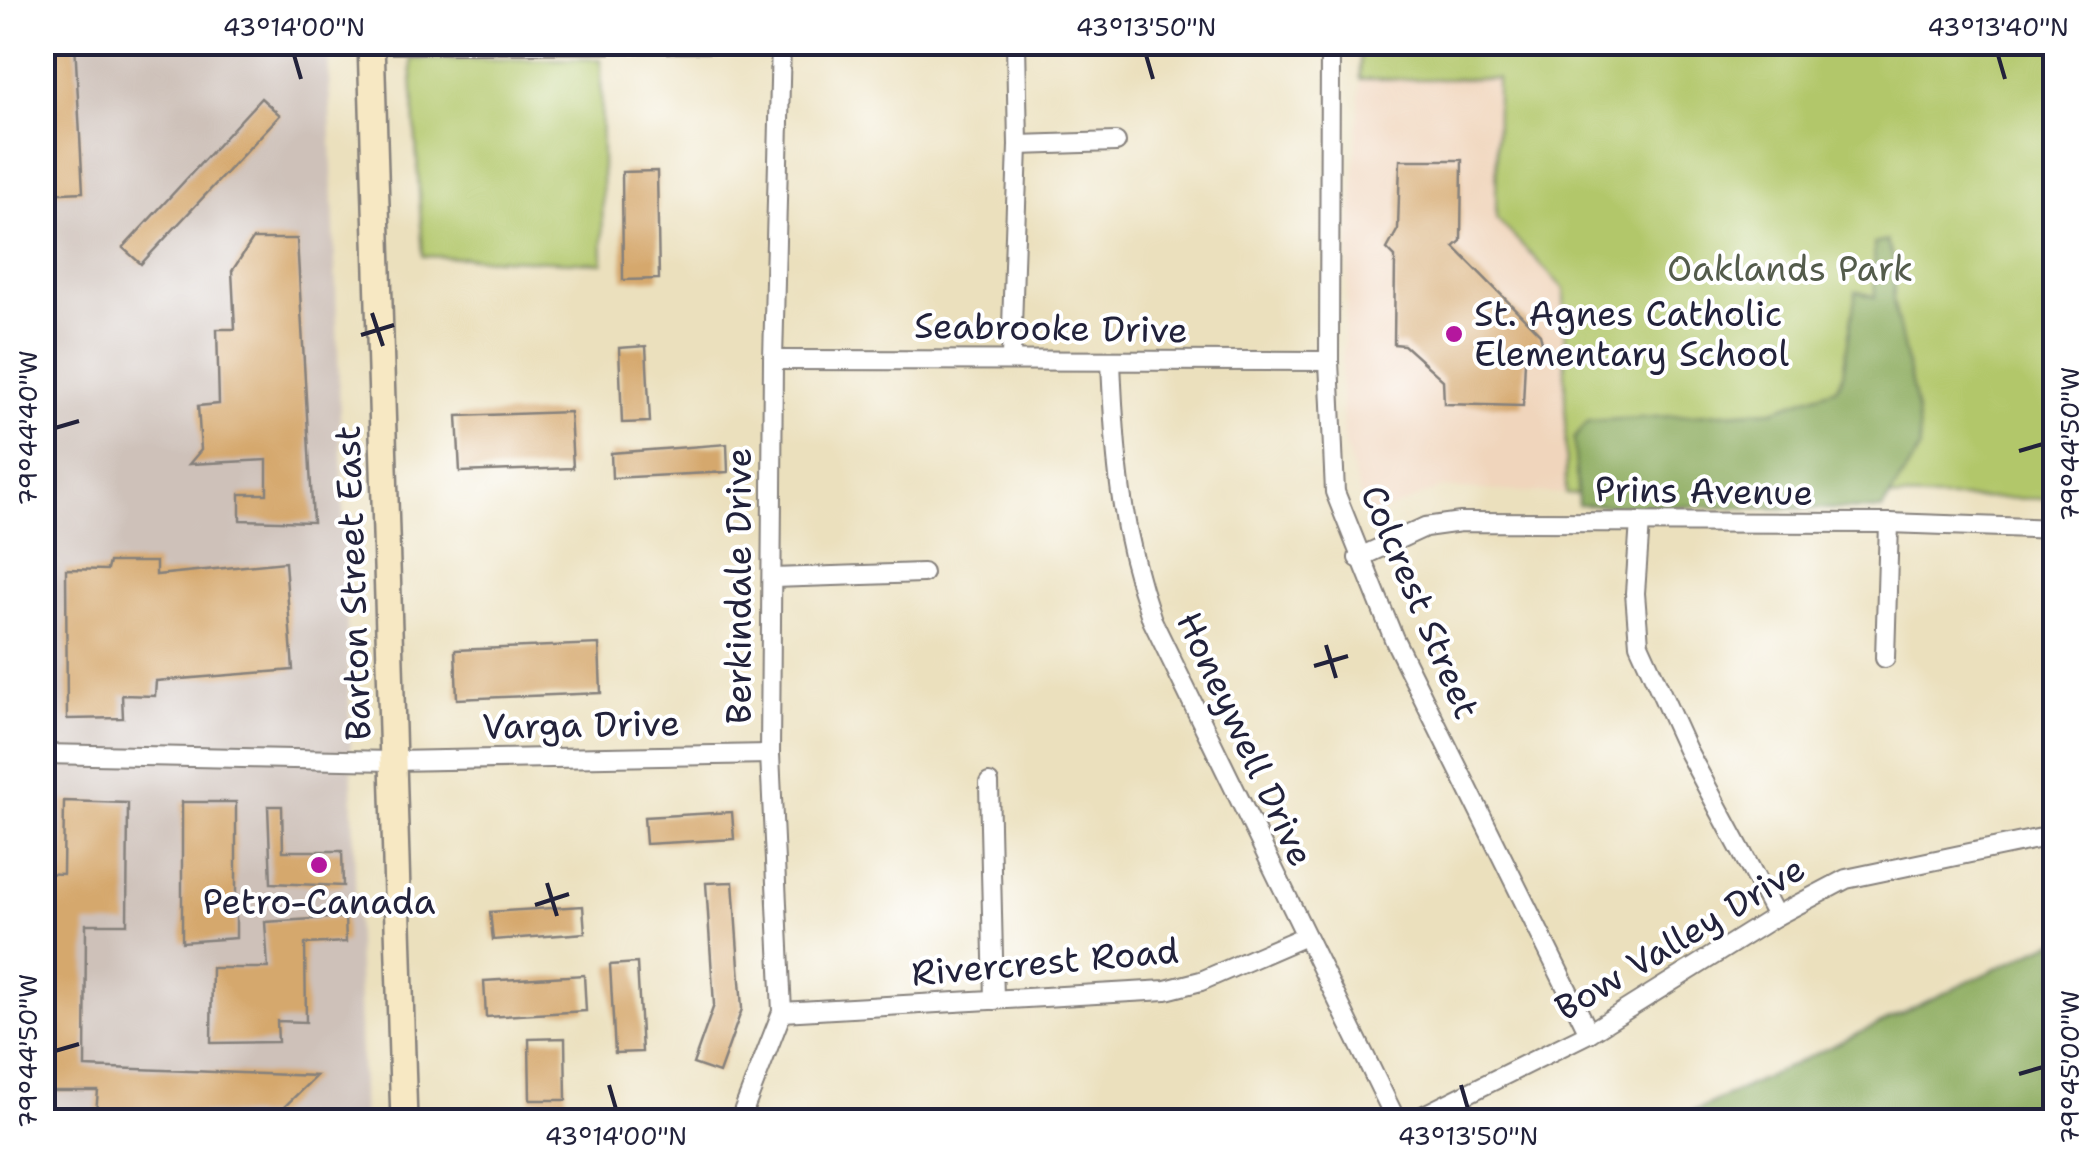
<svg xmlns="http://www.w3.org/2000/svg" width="2098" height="1164" font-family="'Shantell Sans',sans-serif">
<rect width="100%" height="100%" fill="#fff"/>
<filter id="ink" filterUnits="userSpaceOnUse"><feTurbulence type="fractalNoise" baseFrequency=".01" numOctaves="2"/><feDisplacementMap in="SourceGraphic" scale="20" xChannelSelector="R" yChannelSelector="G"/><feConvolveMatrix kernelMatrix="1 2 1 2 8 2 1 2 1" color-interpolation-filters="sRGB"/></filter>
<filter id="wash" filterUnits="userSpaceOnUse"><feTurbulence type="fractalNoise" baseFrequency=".0048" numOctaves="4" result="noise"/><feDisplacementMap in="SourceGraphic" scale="40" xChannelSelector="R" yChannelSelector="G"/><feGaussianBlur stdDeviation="2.25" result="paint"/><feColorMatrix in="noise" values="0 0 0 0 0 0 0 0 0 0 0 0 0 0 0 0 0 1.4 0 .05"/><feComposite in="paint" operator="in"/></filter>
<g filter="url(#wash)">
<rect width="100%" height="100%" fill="#ebe0bd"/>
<!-- built -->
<polygon fill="#f0d5bc" points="1360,79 1497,79 1496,218 1564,288 1566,494 1441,488 1367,519 1343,439 1341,380"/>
<!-- industrial -->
<polygon fill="#cec1b9" points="42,43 328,43 363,1121 43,1121"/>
<!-- green -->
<g fill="#b2c76b" stroke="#6a7453" stroke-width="2.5">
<polygon points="1360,43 2055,43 2055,499 1566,494 1564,289 1496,218 1497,79 1360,79"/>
<polygon points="411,59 601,59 603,263 423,256"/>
</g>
<!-- forest -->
<g fill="#8dac5f" stroke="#58674d" stroke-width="2.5">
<polygon points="1887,241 1896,267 1893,300 1917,410 1920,448 1882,510 1578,505 1574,439 1588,421 1773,410 1836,388 1843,373 1856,291 1875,297 1874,244"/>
<polygon points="2055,941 2055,1121 1673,1121"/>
</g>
<g id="blocks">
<!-- building -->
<g fill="#d5a86d">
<polygon points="42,42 75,42 83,192 42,194"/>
<polygon points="261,98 280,115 141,264 123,248"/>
<polygon points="1400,160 1462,160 1461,241 1454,247 1540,334 1542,342 1525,360 1523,406 1444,404 1443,380 1404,345 1394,344 1395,257 1387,249 1398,229"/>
<polygon points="657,171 659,279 623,280 622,172"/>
<polygon points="253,239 297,239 313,522 240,520 240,494 267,494 267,460 189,464 201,450 198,406 219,404 217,329 235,329 232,271"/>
<polygon points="646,346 650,422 622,423 619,348"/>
<polygon points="570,412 573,468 460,472 457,416"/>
<polygon points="727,444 728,472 612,478 611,453"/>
<polygon points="109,562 156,562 156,575 285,562 293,670 156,681 155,696 122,695 123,718 67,719 66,569 107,570"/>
<polygon points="599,644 601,693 457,699 455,650"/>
<polygon points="64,801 128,803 127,924 86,924 85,1067 316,1076 275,1116 177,1112 176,1122 95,1122 98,1091 42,1091 42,873 63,874"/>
<polygon points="182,802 236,802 236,938 182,942"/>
<polygon points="268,806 282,806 283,851 342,851 343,886 271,883"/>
<polygon points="732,812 734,839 646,844 644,817"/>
<polygon points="733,882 742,1009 719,1073 693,1064 714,1005 706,883"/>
<polygon points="583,906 585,933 493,940 490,912"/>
<polygon points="345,917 346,942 305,944 306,1022 277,1021 278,1042 211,1043 212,968 268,968 265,922"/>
<polygon points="637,963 642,1052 615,1053 610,965"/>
<polygon points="584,975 586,1011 486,1017 484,981"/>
<polygon points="565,1038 566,1100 530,1100 529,1039"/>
</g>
</g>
</g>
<g filter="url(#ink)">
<use href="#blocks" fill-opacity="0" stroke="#86817c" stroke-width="2.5"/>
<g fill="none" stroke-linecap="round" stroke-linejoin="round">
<defs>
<g id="minor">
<polyline points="1330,42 1329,361 1335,492 1394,639 1589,1033"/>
<polyline points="371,44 781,43"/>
<polyline points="1018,145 1116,142"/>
<polyline points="1011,357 1018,145 1016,42"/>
<polyline points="773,360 1329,361"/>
<path d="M1111,362C1115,459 1120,528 1152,620L1397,1122"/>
<polyline points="1640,522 1635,593 1639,644 1687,750 1776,916"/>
<polyline points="1358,558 1425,527 1461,522 1889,523 2056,529"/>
<polyline points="773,578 923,573"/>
<polyline points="1885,658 1889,523"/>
<polyline points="42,754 393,761 770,754"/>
<polyline points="989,783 994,1000"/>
<polyline points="782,1012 1166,990 1201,981 1303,937"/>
<polyline points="739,1122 782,1012 770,754 773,360 781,42"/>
<polyline points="1410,1122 1589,1033 1776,916 1846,879 2056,835"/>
</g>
<polyline id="secondary" points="371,42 404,1122"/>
</defs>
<!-- minor casing -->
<use href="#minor" stroke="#86817c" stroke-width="22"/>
<!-- secondary casing -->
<use href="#secondary" stroke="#86817c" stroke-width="30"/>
<!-- minor -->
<use href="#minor" stroke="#fff" stroke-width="18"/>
<!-- secondary -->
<use href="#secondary" stroke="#f7e8c3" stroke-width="25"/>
</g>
</g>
<!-- ticks -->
<path fill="none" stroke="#22223b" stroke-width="4" d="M294,55L301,79M1146,55L1153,79M1998,55L2005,79M372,313L383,346M361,335L394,325M55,428L79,421M2019,451L2043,444M1326,645L1336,678M1314,666L1348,656M547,883L557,916M535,905L569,894M55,1051L79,1044M2019,1074L2043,1067M609,1085L616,1109M1461,1085L1468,1109"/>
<!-- markers -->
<g fill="#b5179e" stroke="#fff" stroke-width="4">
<circle cx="1454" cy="334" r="10"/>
<circle cx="319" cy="865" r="10"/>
</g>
<g text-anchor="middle" stroke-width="8" stroke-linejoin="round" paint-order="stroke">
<!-- park labels -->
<g font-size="35" fill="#545c4c" stroke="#fff">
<text x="1790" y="281">Oaklands Park</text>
</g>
<!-- poi labels -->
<g font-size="35" fill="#22223b" stroke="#fff" text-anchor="start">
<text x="1474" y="326">St. Agnes Catholic<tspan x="1474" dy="40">Elementary School</tspan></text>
<text x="319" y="914" text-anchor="middle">Petro-Canada</text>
</g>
<!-- street labels -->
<g font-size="35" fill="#22223b" stroke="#fff">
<text transform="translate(1051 328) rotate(1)" y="12">Seabrooke Drive</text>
<text transform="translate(1704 491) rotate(1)" y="12">Prins Avenue</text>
<text transform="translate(353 583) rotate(-92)" y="12">Barton Street East</text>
<text transform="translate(739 586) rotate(-90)" y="12">Berkindale Drive</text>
<text transform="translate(1420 602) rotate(67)" y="12">Colcrest Street</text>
<text transform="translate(581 725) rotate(-1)" y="12">Varga Drive</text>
<text transform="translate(1245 739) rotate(65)" y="12">Honeywell Drive</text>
<text transform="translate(1680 938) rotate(-31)" y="12">Bow Valley Drive</text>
<text transform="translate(1045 962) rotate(-5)" y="12">Rivercrest Road</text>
</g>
</g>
<!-- margin -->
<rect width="2098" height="1164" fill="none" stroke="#fff" stroke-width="110"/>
<rect x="55" y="55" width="1988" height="1054" fill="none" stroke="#22223b" stroke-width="4"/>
<g font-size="25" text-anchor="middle" fill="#22223b">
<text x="294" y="36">43°14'00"N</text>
<text x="1146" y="36">43°13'50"N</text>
<text x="1998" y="36">43°13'40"N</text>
<text transform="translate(28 428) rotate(-90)" y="9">79°44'40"W</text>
<text transform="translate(2070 444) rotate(-90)" y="9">79°44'50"W</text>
<text transform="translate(28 1051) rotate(-90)" y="9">79°44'50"W</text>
<text transform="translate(2070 1067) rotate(-90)" y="9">79°45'00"W</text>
<text x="616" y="1145">43°14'00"N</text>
<text x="1468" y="1145">43°13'50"N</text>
</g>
</svg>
